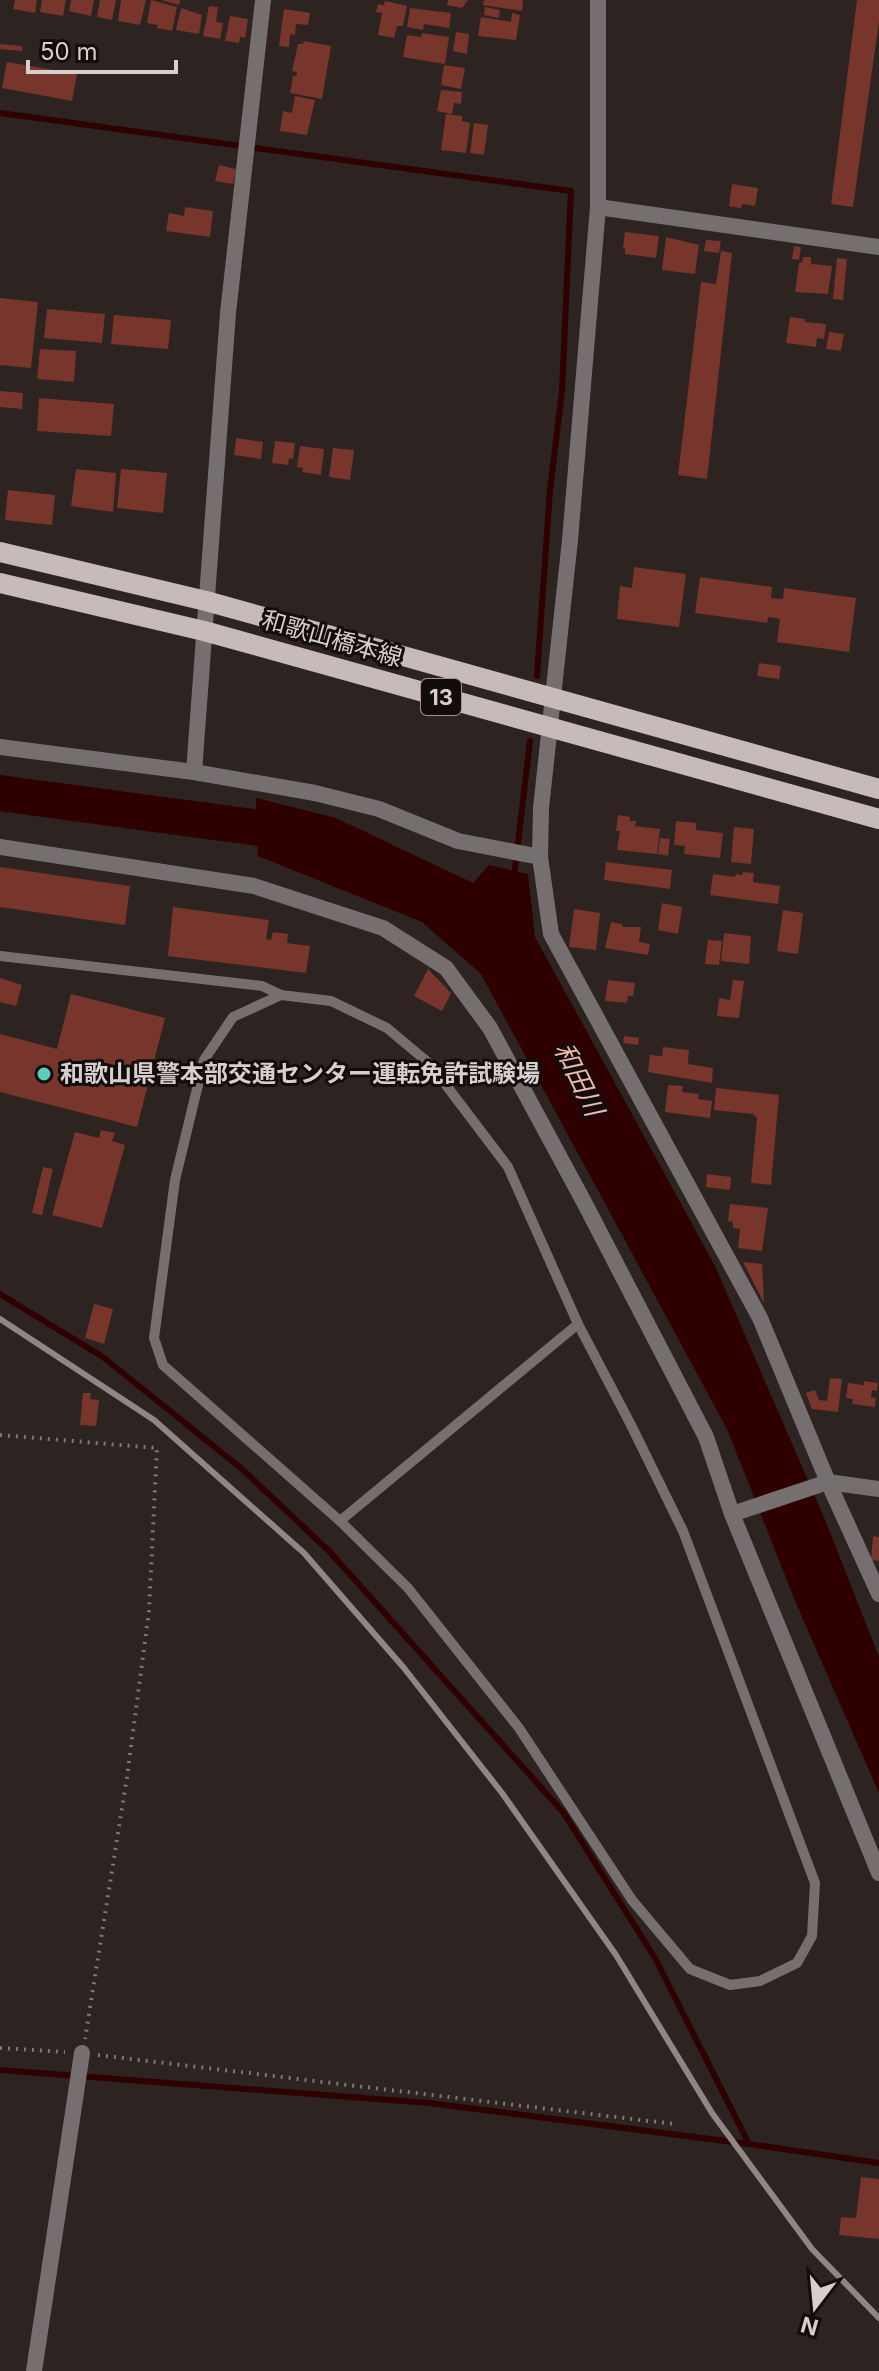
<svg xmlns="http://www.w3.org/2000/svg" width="879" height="2371" font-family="Inter,'Noto Sans JP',sans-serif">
<rect width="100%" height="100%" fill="#2d2321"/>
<!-- water -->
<polygon fill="#2e0100" points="256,798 336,818 473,883 489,865 528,874 535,937 715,1266 826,1522 879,1657 879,1793 796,1603 727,1429 481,974 422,922 258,856"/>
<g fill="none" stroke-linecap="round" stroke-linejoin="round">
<!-- stream -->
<g stroke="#2e0100" stroke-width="6">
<polyline points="0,113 571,191 562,391 550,490 537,676"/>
<polyline points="514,877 530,741"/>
<polyline points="0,1294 103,1357 242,1469 329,1551 563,1812 655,1958 749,2144"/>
<polyline points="0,2070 429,2103 749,2144 879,2163"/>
</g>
<!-- river -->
<polyline stroke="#2e0100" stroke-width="36" points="0,793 304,834"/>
</g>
<!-- building -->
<g fill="#77352b">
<polygon points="15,0 37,0 35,13 13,9"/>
<polygon points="42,0 66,0 63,16 40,12"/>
<polygon points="71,0 94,0 91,16 69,11"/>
<polygon points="100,0 116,0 112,20 97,17"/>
<polygon points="121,0 146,0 140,25 118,21"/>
<polygon points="151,0 177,7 172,31 157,28 158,25 147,23"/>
<polygon points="161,0 180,0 179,5"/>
<polygon points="448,0 468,0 462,8 447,5"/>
<polygon points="484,0 523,0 522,11 483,5"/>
<polygon points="857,0 879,0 879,21 853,207 831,204"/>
<polygon points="385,1 407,6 403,26 397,26 394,38 378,35 382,13 376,12 378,4 384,5"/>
<polygon points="209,6 218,7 216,22 223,23 220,39 203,36"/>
<polygon points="485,7 500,10 499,18 484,15"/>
<polygon points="181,8 202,15 199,34 176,30"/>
<polygon points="410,8 451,13 449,28 424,24 423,30 407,27"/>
<polygon points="284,9 310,13 308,25 296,24 295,35 290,34 289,47 279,46"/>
<polygon points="512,13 520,15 516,40 478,36 481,17 511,22"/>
<polygon points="230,16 248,19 245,38 240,37 239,43 225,41"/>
<polygon points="456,32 469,34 467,54 453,51"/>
<polygon points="422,33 449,37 445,64 403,57 407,35 421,37"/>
<polygon points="304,41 331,46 322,99 290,93 293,76 296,76 297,72 292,71 298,44 303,44"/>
<polygon points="0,44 22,46 22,51 0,49"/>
<polygon points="7,62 77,74 72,101 2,88"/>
<polygon points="444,65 465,68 461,89 441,85"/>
<polygon points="441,90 462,92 461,104 454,103 452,114 437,111"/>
<polygon points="295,96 315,100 307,135 280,131 283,111 292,113"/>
<polygon points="446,114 462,116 462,121 470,123 466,153 441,150"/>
<polygon points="474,123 488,125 484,155 470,153"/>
<polygon points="219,165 236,169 233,184 215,181"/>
<polygon points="732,184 758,188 755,206 742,204 741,208 729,206"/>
<polygon points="185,207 213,211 210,237 166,231 169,213 184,216"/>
<polygon points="625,232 659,236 656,258 625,254 625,248 623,248"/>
<polygon points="666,237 699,245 695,274 662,270"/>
<polygon points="706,240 721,241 719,253 704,251"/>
<polygon points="794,246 801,247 799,260 792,259"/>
<polygon points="721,251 732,253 707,479 678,475 701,282 716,284"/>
<polygon points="803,257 811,257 811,264 832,266 828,294 795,292 799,263 802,262"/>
<polygon points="837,258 847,259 843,300 833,299"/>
<polygon points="0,298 38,302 31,368 0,365"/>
<polygon points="47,309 105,314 102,343 44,338"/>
<polygon points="114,315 171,320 168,349 111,344"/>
<polygon points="790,317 805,319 805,322 826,324 824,339 817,338 816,347 786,343"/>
<polygon points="829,332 844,334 841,351 826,349"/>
<polygon points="40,349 76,351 74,382 37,379"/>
<polygon points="0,391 23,393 22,409 0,407"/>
<polygon points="39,398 114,404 111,436 37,431"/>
<polygon points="236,438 263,442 261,459 234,455"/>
<polygon points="275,441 295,443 293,459 289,458 288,465 272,463"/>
<polygon points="300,446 324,449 321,475 302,472 303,468 297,467"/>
<polygon points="333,448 354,450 350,480 329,477"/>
<polygon points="76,469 116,473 113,512 71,506"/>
<polygon points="121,469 167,473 163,513 117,508"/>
<polygon points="8,490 55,495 52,525 5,520"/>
<polygon points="634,567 686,574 679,627 617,619 620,586 632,588"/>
<polygon points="700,577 772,587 771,598 783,599 784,588 856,598 849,652 777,642 780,619 768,617 767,623 695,613"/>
<polygon points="759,663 781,666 779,679 757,676"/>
<polygon points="618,815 630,817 630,821 636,821 635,826 660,829 657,854 617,850 620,831 616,831"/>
<polygon points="676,821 696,823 696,830 723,833 720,858 684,854 685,846 674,845"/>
<polygon points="734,827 754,829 751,864 731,862"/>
<polygon points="660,838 670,839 668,856 658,854"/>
<polygon points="606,862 672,870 670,889 604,880"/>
<polygon points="0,867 130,886 125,925 0,907"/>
<polygon points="743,872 754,873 753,882 780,886 778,904 710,895 713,874 735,877 736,874 742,875"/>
<polygon points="662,903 682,907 678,934 658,930"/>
<polygon points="173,907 269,920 266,939 271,940 273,932 288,934 287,943 310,946 306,973 168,956"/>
<polygon points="574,909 600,913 596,950 569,947"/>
<polygon points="783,910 803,913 798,954 777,951"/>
<polygon points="611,922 622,924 623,927 641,927 639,942 650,944 648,955 605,948"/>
<polygon points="724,933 751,936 749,964 721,961"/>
<polygon points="708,940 722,941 719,965 705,964"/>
<polygon points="428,969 451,993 442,1011 414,996"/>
<polygon points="0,978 22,985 16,1006 0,1002"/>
<polygon points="608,980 635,983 633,996 628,996 627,1003 605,1001"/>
<polygon points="733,980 744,981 739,1018 717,1016 719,998 730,1000"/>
<polygon points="71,994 165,1018 137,1127 0,1092 0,1034 57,1049"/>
<polygon points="624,1036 639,1038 638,1045 623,1043"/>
<polygon points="663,1047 689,1050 688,1064 713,1068 712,1083 648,1072 650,1055 662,1056"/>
<polygon points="668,1085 683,1086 682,1092 699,1094 698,1099 712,1101 710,1118 665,1112"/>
<polygon points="716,1088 779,1095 771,1185 751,1183 757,1118 753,1114 714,1110"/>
<polygon points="101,1130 115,1133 112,1141 125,1145 102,1228 52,1215 75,1132 99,1138"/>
<polygon points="43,1167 53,1169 42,1215 32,1213"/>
<polygon points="707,1174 731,1177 730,1190 706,1187"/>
<polygon points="730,1204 768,1208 762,1251 738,1248 740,1229 733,1228 733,1222 728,1221"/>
<polygon points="743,1262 762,1264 764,1303"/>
<polygon points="94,1304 113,1309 104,1344 85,1338"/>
<polygon points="830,1378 842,1379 838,1412 812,1409 806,1393 815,1390 819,1400 827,1401"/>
<polygon points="864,1381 878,1383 877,1391 872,1390 871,1397 876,1398 875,1407 852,1404 853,1399 846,1398 848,1383 864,1385"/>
<polygon points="83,1393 91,1393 90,1399 99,1400 96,1426 80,1425"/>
<polygon points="873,1536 879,1537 879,1561 871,1560"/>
<polygon points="861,2177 879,2179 879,2239 839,2235 841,2217 856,2218"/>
</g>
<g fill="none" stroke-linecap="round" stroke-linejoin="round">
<!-- path -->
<g stroke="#807876" stroke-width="4" stroke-dasharray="2 6" stroke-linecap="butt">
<polyline points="0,1435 157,1448 149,1611 127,1777 85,2039"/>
<polyline points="0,2048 65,2052"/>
<polyline points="98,2055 674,2124"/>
</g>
<!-- lane -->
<g stroke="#75706f" stroke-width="10">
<polyline points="0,956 262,986 281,995"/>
<polygon points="281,995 331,1001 387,1028 430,1064 508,1167 578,1324 631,1425 683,1531 815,1883 812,1936 797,1963 760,1981 730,1985 690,1969 632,1900 519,1728 408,1588 340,1521 163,1365 154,1338 175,1180 204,1060 233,1017"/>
<polyline points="340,1521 578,1324"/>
</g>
<!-- street -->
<g stroke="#75706f" stroke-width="16">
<polyline points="598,0 598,207 570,540 541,808 540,857 551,934 760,1318 828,1482 879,1594"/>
<polyline points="598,207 879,247"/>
<polyline points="0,747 194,772 315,793 379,809 458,841 540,857"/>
<polyline points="194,772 228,313 263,0"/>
<polyline points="0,847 254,886 383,928 446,968 490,1028 584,1202 706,1437 732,1514 828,1482 879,1489"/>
<polyline points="732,1514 879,1873"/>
<polyline points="34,2371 82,2053"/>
</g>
<!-- primary -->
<g stroke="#c7bbb9" stroke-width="20">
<polyline points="0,552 206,601 879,789"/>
<polyline points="0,583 204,631 879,819"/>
</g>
<!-- rail -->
<polyline stroke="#8f8685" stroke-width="6" points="0,1319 154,1420 304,1553 404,1668 502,1793 616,1955 712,2113 812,2249 879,2318"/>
</g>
<!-- markers -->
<circle fill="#5bcebb" stroke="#120d0c" stroke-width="3" cx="44" cy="1074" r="8"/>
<g text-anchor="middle" stroke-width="6" stroke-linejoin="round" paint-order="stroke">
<!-- shield labels -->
<rect fill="#120d0c" stroke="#9b9594" stroke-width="2" x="421" y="679" width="40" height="36" rx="6"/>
<g font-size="22" font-weight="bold" fill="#d6cfce">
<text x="441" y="705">13</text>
</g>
<!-- street labels -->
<g font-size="24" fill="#d6cfce" stroke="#120d0c">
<text transform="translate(332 639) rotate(16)" y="8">和歌山橋本線</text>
</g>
<!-- poi labels -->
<g font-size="24" font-weight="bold" fill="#d6cfce" stroke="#120d0c" text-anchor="start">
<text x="60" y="1082">和歌山県警本部交通センター運転免許試験場</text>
</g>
<!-- water labels -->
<g font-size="26" font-style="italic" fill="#f5b7ab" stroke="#120d0c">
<text transform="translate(579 1079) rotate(64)" y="9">和田川</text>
</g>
</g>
<!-- north arrow -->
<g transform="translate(815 2307) rotate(196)" stroke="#120d0c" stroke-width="6" paint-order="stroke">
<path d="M0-6L14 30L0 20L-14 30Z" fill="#d6cfce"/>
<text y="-12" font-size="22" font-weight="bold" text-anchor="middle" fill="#d6cfce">N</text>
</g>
<!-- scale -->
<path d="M28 60v12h148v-12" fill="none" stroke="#d6cfce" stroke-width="4"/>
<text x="40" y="60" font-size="24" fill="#d6cfce" stroke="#120d0c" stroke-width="6" paint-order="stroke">50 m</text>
</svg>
